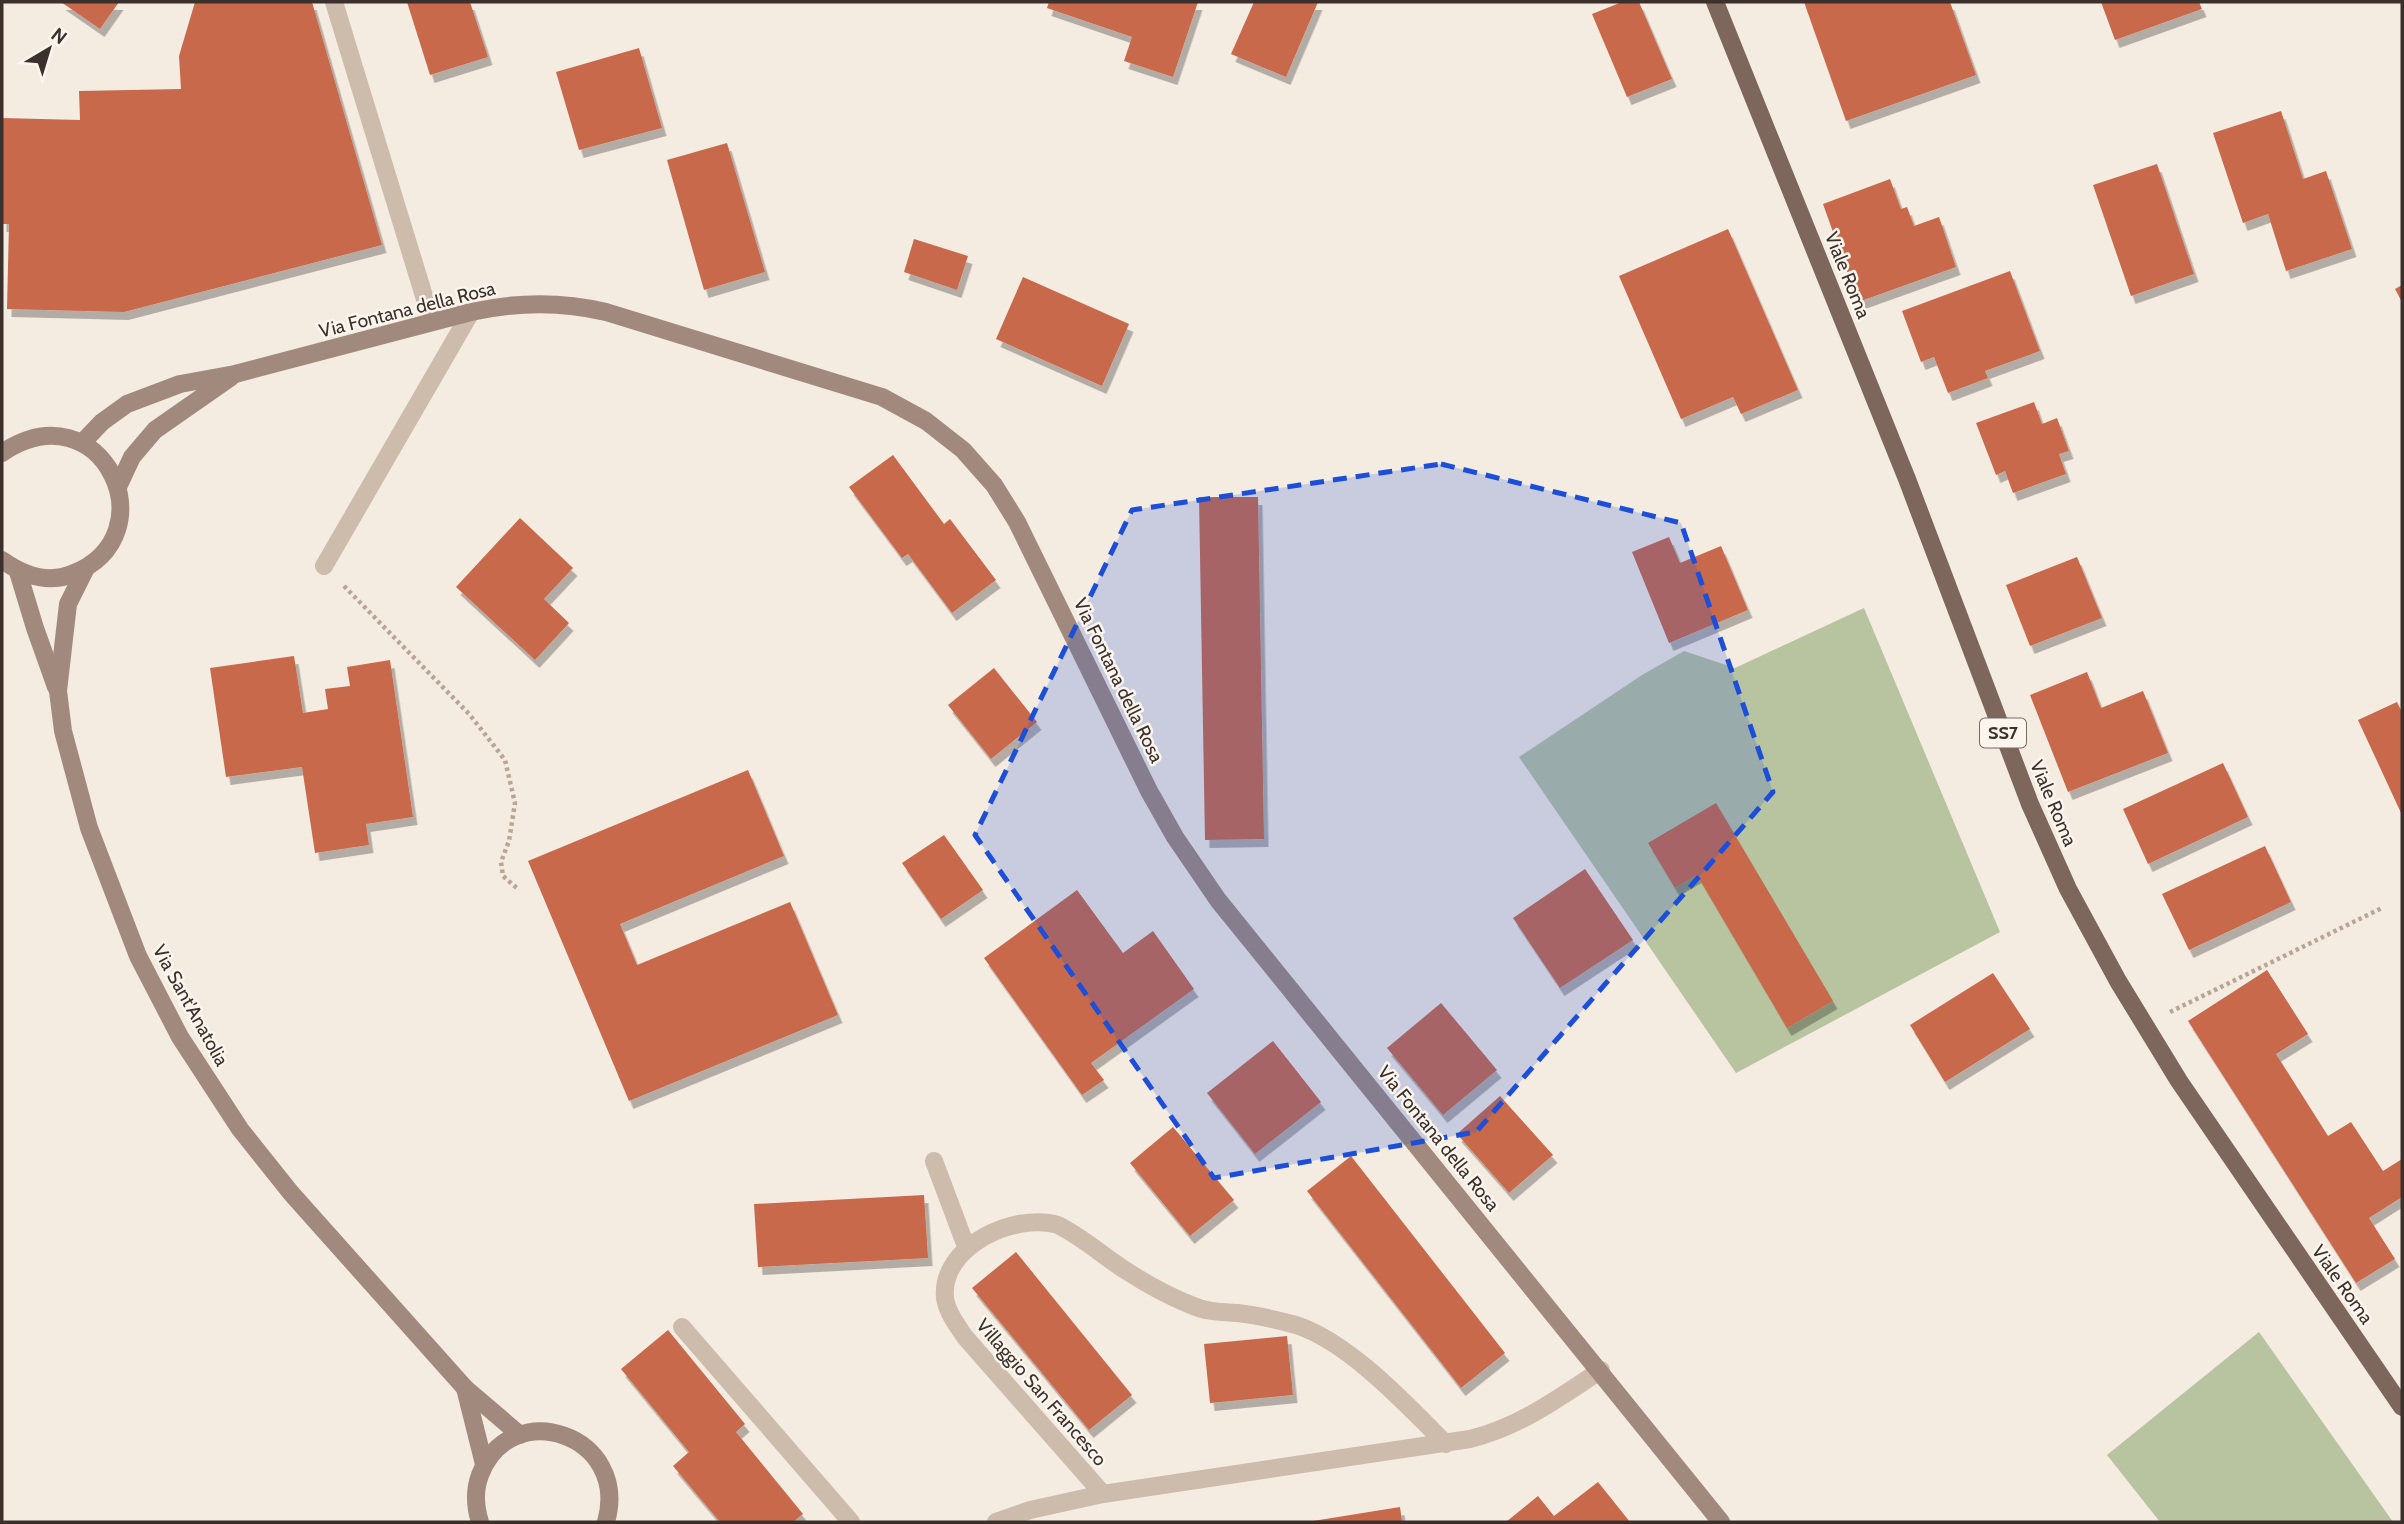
<svg xmlns="http://www.w3.org/2000/svg" width="2404" height="1524" font-family="Cabin,sans-serif">
<defs>
<filter id="shadow"><feDropShadow dx="4.5" dy="8" stdDeviation="0" flood-color="#0004"/></filter>
</defs>
<rect width="100%" height="100%" fill="#f4ebe1"/>
<!-- green -->
<g fill="#b8c4a0">
<polygon points="1864,608 2000,932 1736,1073 1519,757 1642,675 1684,651 1735,668"/>
<polygon points="2259,1332 2393,1522 2160,1522 2107,1455"/>
</g>
<!-- building -->
<g fill="#c8694b" filter="url(#shadow)">
<polygon points="61,2 119,2 100,29"/>
<polygon points="195,2 312,2 382,245 124,312 7,309 9,224 2,224 2,118 80,120 79,91 181,89 179,56"/>
<polygon points="407,2 470,2 488,57 430,75"/>
<polygon points="1049,2 1198,2 1173,77 1124,61 1132,37 1047,8"/>
<polygon points="1254,2 1318,2 1286,77 1231,54"/>
<polygon points="1622,2 1639,2 1672,79 1627,97 1592,14"/>
<polygon points="1804,2 1950,2 1976,75 1846,121"/>
<polygon points="2101,2 2199,2 2202,9 2115,40"/>
<polygon points="639,48 662,128 579,150 556,72"/>
<polygon points="2281,111 2303,179 2326,171 2352,249 2286,271 2268,214 2243,223 2213,133"/>
<polygon points="727,143 765,272 704,290 667,160"/>
<polygon points="2157,164 2194,274 2131,296 2093,185"/>
<polygon points="1890,179 1901,209 1907,207 1914,226 1939,217 1956,267 1858,302 1823,204"/>
<polygon points="1728,229 1798,390 1741,414 1733,397 1681,419 1619,276"/>
<polygon points="914,239 968,256 957,290 904,272"/>
<polygon points="2010,271 2040,351 1985,371 1988,378 1948,393 1934,357 1921,362 1902,311"/>
<polygon points="1023,277 1129,324 1102,386 996,339"/>
<polygon points="2402,285 2402,302 2395,289"/>
<polygon points="2034,402 2042,424 2057,418 2069,451 2059,454 2066,474 2013,493 2005,471 1996,475 1976,423"/>
<polygon points="893,455 944,524 950,519 996,580 952,613 908,554 902,558 849,487"/>
<polygon points="1199,497 1258,497 1264,839 1205,840"/>
<polygon points="520,518 573,568 544,599 569,623 535,660 456,587"/>
<polygon points="1669,537 1680,563 1721,546 1748,610 1669,643 1632,552"/>
<polygon points="2077,557 2102,618 2030,646 2006,585"/>
<polygon points="294,656 303,713 328,709 325,689 350,686 347,667 390,660 413,817 366,824 369,845 315,853 302,767 226,777 210,668"/>
<polygon points="994,668 1037,722 991,759 948,705"/>
<polygon points="2087,672 2101,708 2143,691 2168,753 2068,792 2030,695"/>
<polygon points="2397,702 2402,712 2402,815 2358,720"/>
<polygon points="2223,763 2248,817 2148,864 2123,809"/>
<polygon points="748,770 784,856 620,924 637,965 790,902 838,1015 629,1101 528,861"/>
<polygon points="1716,803 1833,1001 1787,1028 1697,875 1675,888 1648,843"/>
<polygon points="944,835 983,890 941,919 902,863"/>
<polygon points="2265,846 2291,902 2189,950 2162,894"/>
<polygon points="1585,869 1633,940 1560,988 1513,918"/>
<polygon points="1077,890 1123,953 1153,931 1194,989 1091,1063 1104,1080 1082,1095 984,958"/>
<polygon points="2267,970 2308,1034 2276,1054 2328,1136 2351,1122 2383,1171 2402,1159 2402,1197 2369,1218 2395,1259 2356,1283 2188,1021"/>
<polygon points="1993,973 2030,1029 1945,1082 1910,1025"/>
<polygon points="1441,1003 1497,1070 1443,1115 1387,1048"/>
<polygon points="1273,1041 1321,1102 1255,1154 1207,1093"/>
<polygon points="1500,1096 1553,1155 1509,1193 1457,1134"/>
<polygon points="1173,1127 1234,1200 1190,1236 1130,1163"/>
<polygon points="1351,1156 1505,1353 1461,1388 1307,1191"/>
<polygon points="924,1195 928,1258 758,1267 754,1204"/>
<polygon points="1016,1252 1132,1395 1089,1430 972,1288"/>
<polygon points="668,1330 745,1424 736,1432 803,1514 793,1522 720,1522 673,1466 689,1452 621,1369"/>
<polygon points="1287,1336 1293,1395 1210,1403 1204,1344"/>
<polygon points="1598,1482 1630,1522 1506,1522 1538,1496 1554,1516"/>
<polygon points="1400,1507 1402,1522 1313,1522 1313,1521"/>
</g>
<g fill="none" stroke-linecap="round" stroke-linejoin="round">
<!-- path -->
<g stroke="#b9a596" stroke-width="4.5" stroke-dasharray="3.5 3.5" stroke-linecap="butt">
<polyline points="344,586 470,715 505,760 515,803 509,841 501,862 503,876 519,890"/>
<polyline points="2170,1012 2382,908"/>
</g>
<!-- service -->
<g stroke="#cdbbac" stroke-width="18">
<polyline points="334,2 432,322"/>
<polyline points="324,566 471,312"/>
<polyline points="934,1161 967,1249"/>
</g>
<!-- minor -->
<g stroke="#cdbbac" stroke-width="18">
<polyline points="682,1327 851,1522"/>
<path d="M1103,1494L965,1337C957,1325 947,1312 945,1298C940,1246 1015,1212 1058,1225C1082,1237 1102,1255 1125,1270C1145,1283 1168,1296 1191,1305C1206,1312 1221,1312 1238,1313C1257,1315 1277,1320 1296,1325C1349,1342 1407,1405 1446,1444"/>
<path d="M996,1522L1030,1510L1103,1494L1470,1439C1519,1427 1559,1398 1601,1370"/>
</g>
<!-- secondary -->
<g stroke="#a18a7d" stroke-width="18">
<path d="M82,443L102,422L127,404L180,384L235,374L471,312C516,302 560,301 606,312L882,397L926,421L963,450L994,485L1017,522L1149,791L1175,837L1218,900L1721,1522"/>
<path d="M2,453C101,386 172,535 72,574C47,584 23,575 2,560"/>
<polyline points="118,487 132,457 155,430 231,377"/>
<polyline points="86,568 68,604 58,691 63,731 89,828 138,956 180,1037 240,1129 291,1193 465,1388 520,1435"/>
<polyline points="18,572 35,628 56,687"/>
<polyline points="465,1388 484,1464"/>
<path d="M480,1522C475,1506 474,1491 480,1475C510,1395 631,1434 606,1522"/>
</g>
<!-- primary -->
<polyline stroke="#7d675c" stroke-width="18" points="1715,2 1907,479 2030,804 2068,889 2118,981 2179,1081 2402,1407"/>
</g>
<!-- marked area -->
<path fill="#1d4ed8" fill-opacity="0.2" stroke="#1d4ed8" stroke-width="5" stroke-dasharray="14 9" stroke-linejoin="round" d="M1441,464L1681,523L1773,792L1476,1132L1214,1178L975,835L1132,510Z"/>
<g text-anchor="middle" stroke-width="5" stroke-linejoin="round" paint-order="stroke">
<!-- shield labels -->
<rect fill="#fbf5ee" stroke="#756b66" stroke-width="2" x="1980" y="718.5" width="46" height="29" rx="5"/>
<g font-size="18" font-weight="bold" fill="#3b302b">
<text x="2003" y="739">SS7</text>
</g>
<!-- street labels -->
<g font-size="19" fill="#3b302b" stroke="#fbf5ee">
<text transform="translate(1848 275) rotate(68)" y="7">Viale Roma</text>
<text transform="translate(407 309) rotate(-14)" y="7">Via Fontana della Rosa</text>
<text transform="translate(1119 680) rotate(64)" y="7">Via Fontana della Rosa</text>
<text transform="translate(2054 803) rotate(67)" y="7">Viale Roma</text>
<text transform="translate(191 1005) rotate(61)" y="7">Via Sant'Anatolia</text>
<text transform="translate(1439 1138) rotate(51)" y="7">Via Fontana della Rosa</text>
<text transform="translate(2343 1284) rotate(55)" y="7">Viale Roma</text>
<text transform="translate(1042 1392) rotate(49)" y="7">Villaggio San Francesco</text>
</g>
</g>
<!-- border -->
<rect width="2404" height="1524" fill="none" stroke="#3b302b" stroke-width="7"/>
<!-- north arrow -->
<g transform="translate(49 49) rotate(38)" stroke="#fbf5ee" stroke-width="5" paint-order="stroke">
<path d="M0-5L12 26L0 18L-12 26Z" fill="#3b302b"/>
<text y="-10" font-size="19" font-weight="bold" text-anchor="middle" fill="#3b302b">N</text>
</g>
</svg>
